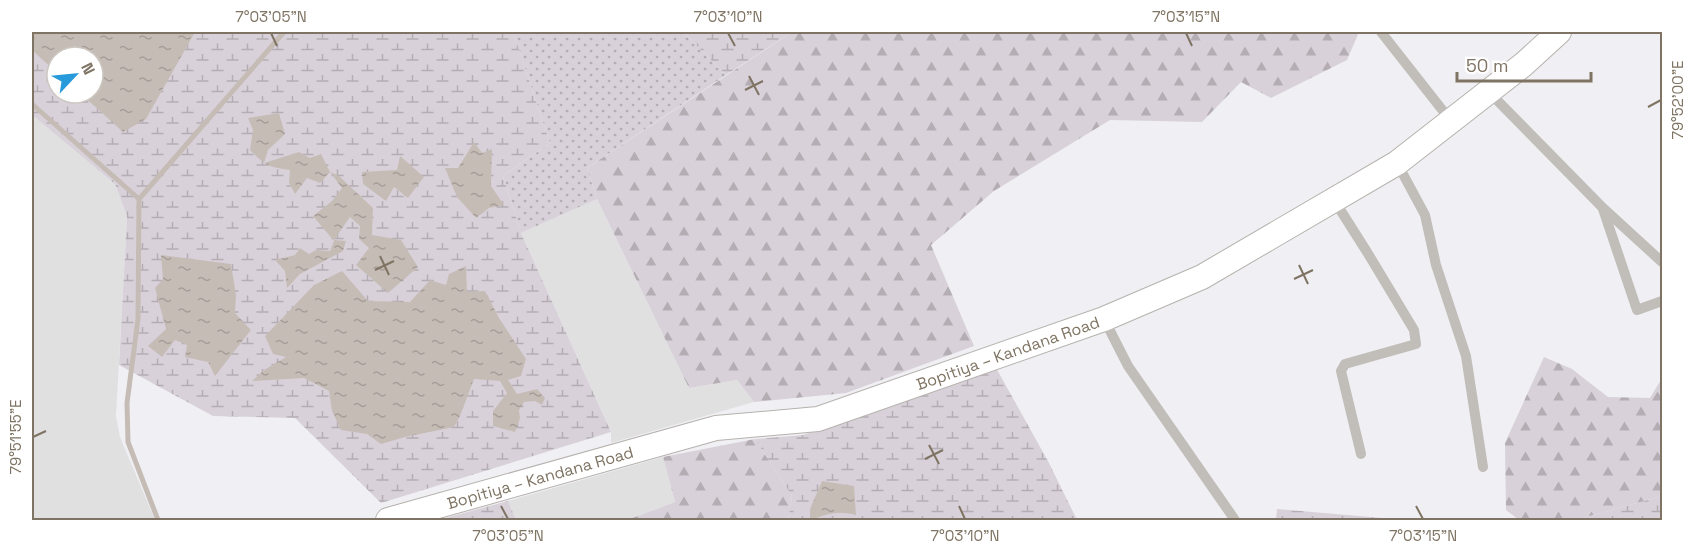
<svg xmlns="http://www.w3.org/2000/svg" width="1694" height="552" font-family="'Space Grotesk',sans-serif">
<defs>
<pattern id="grass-dots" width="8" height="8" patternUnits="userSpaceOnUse" patternTransform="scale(1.5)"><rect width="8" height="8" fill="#d8d1da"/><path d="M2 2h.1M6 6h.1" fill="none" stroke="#b4aeb4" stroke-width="1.8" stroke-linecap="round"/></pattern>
<pattern id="forest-firs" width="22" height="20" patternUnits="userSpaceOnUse" patternTransform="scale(1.5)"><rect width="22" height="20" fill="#d8d1da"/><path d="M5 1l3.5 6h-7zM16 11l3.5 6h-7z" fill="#b4aeb4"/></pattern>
<pattern id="wetland-marsh" width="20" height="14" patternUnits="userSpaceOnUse" patternTransform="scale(1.5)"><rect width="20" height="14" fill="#d8d1da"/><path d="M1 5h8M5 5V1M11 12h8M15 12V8" fill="none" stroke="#b4aeb4"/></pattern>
<pattern id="water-ripples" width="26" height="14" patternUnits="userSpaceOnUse" patternTransform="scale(1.5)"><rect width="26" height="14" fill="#c6bcb6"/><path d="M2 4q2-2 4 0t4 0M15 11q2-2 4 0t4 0" fill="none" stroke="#a69d98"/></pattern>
</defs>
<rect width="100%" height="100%" fill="#f0eff3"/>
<!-- built -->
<g fill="#e1e0e1">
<polygon points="32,115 115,184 127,216 116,416 120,437 155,520 32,520"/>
<polygon points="597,199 689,388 737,380 754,402 611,443 611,432 521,233"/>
<polygon points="663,457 675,502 627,520 516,520 508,501"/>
</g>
<!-- grass -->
<polygon fill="url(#grass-dots)" points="513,32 683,32 726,75 587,168 597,199 521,233 503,176 550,143"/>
<!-- forest -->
<g fill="url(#forest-firs)">
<polygon points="792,32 1359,32 1347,60 1271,98 1241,82 1202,122 1110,120 994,191 931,245 974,346 846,393 754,402 737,380 689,388 597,199 587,168"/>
<polygon points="1544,357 1572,369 1608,397 1650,398 1662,378 1662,496 1576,520 1519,520 1506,510 1505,443"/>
<polygon points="755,439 792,496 788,520 627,520 675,502 663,457"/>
</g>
<!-- wetland -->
<g fill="url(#wetland-marsh)" fill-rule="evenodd">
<path d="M32,32H513L550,143L503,176L521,233L611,432L381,503L295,418L213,416L119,365L127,216L115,184L32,115ZM57,57H93V93H57Z"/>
<polygon points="683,32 792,32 726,75"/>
<polygon points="995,366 1049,463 1077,520 788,520 792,496 755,439 803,435"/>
<polygon points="1662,496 1662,520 1576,520"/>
<polygon points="508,501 516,520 438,520"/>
<polygon points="1277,509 1406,520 1276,520"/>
</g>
<!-- water -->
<g fill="url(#water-ripples)">
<polygon points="32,32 195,32 146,119 123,132 80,93 93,93 93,57 57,57 57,73 32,50"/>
<path d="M279,113L285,134L268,150L264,163L299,152L310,158L321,154L330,172L339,176L373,208L372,235L401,240L418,267L388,293L356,265L369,248L359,239L360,226L350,217L334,240L346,241L343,251L300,274L287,288L285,271L275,260L295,255L300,248L309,254L316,250L330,251L334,241L313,216L332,201L342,188L330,172L320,183L307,178L295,194L289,183L290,170C268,167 266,166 250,150L253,130L248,118Z"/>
<polygon points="474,142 482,153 492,149 491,186 504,205 489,208 476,218 457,197 445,168 458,168"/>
<polygon points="400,156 424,177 408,198 394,187 386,201 363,184 362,172 397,170"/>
<polygon points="161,255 231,264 236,295 235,313 251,330 215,376 208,362 185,357 187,345 175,340 162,357 148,346 166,329 155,288 163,279"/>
<polygon points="466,266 467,292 485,291 499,318 526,359 521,376 508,380 517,394 537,389 545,398 542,405 535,401 524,402 519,410 520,418 515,432 493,426 493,411 507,393 500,381 474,379 460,416 454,427 405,437 381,444 367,434 341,430 332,411 329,391 304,378 252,381 264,370 286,357 273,354 265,336 314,285 342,271 368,301 410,302 430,280 446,285 449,274"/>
<path d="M822,481L854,486L856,515C837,510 828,514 810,520V509Z"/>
</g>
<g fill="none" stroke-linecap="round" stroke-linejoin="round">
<!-- stream -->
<g stroke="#c6bcb6" stroke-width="5">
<polyline points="32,104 139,199 284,32"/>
<polyline points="139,199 138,319 127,403 128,442 158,520"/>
</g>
<defs>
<g id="major">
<path id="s1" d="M388,520L716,428L818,419L1104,319L1202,277L1397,163L1524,64L1559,32"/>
</g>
</defs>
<!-- major casing -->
<use href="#major" stroke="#b6b2ad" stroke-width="26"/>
<!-- minor -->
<g stroke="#c1beb9" stroke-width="10">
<polyline points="1381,32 1451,121"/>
<polyline points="1489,92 1603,208 1662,262"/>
<polyline points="1397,163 1425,215 1436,265 1466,356 1483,467"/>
<polyline points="1334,200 1367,252 1414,330 1416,344 1345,364 1341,371 1361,454"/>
<polyline points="1603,209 1637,310 1662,301"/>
<polyline points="1104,319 1128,366 1235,520"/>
</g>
<!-- major -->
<use href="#major" stroke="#fff" stroke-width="24"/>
</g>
<!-- ticks -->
<path fill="none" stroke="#7f7463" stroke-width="2" d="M271,33L277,46M728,33L735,46M1186,33L1192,46M749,76L759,95M745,90L763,81M1648,107L1661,100M380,256L389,275M1299,265L1308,284M375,270L394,261M1294,279L1313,270M33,437L46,431M929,445L939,464M925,459L943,450M501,506L508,519M959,506L965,519M1416,506L1423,519"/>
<g text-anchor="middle" stroke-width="6" stroke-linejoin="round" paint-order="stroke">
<!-- street labels -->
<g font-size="16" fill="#7f7463" stroke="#fff">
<text dy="6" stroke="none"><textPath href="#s1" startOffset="644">Bopitiya – Kandana Road</textPath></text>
<text dy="6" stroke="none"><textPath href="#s1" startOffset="158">Bopitiya – Kandana Road</textPath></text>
</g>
</g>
<!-- border -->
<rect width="1694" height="552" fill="none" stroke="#ffffff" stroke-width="66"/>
<!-- north arrow -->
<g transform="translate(75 75) rotate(64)"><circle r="28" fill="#ffffff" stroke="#ccc7c1" stroke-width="1.5"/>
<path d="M0-4.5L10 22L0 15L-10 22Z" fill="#279adb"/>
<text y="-9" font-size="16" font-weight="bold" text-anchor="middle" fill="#7f7463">N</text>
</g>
<!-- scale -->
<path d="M1457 72v9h134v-9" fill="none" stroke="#7f7463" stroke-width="3"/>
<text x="1466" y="72" font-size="18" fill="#7f7463" stroke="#ffffff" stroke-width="4.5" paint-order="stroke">50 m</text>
<rect x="33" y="33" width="1628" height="486" fill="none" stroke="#7f7463" stroke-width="2"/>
<g font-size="15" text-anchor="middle" fill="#7f7463">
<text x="271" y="22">7°03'05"N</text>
<text x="728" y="22">7°03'10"N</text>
<text x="1186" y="22">7°03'15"N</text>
<text transform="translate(1678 100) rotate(-90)" y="5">79°52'00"E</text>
<text transform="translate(16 437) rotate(-90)" y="5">79°51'55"E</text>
<text x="508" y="541">7°03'05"N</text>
<text x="965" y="541">7°03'10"N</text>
<text x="1423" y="541">7°03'15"N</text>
</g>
</svg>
